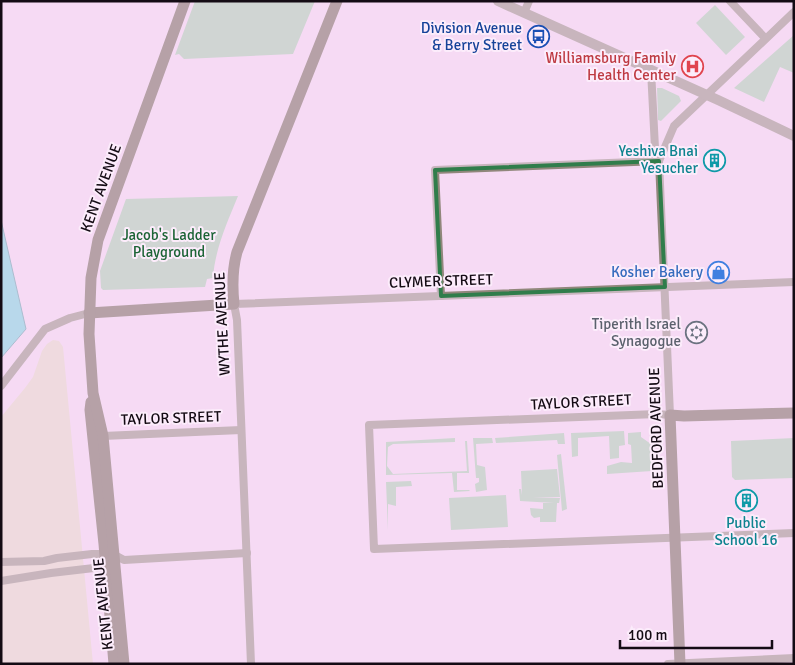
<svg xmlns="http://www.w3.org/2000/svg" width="795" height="665" font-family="Signika,sans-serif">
<rect width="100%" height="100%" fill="#f6daf4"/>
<!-- commercial -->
<polygon fill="#e6d9c5" points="53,340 59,341 63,347 93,664 1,664 1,417 25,388 33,377 42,351 47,344"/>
<!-- green -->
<g fill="#a2ceac">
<polygon points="195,1 315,1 293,54 184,59 179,54 175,55"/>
<polygon points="715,5 745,37 726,55 696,23"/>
<polygon points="794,35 794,73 780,67 764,102 734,88"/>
<polygon points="657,88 662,88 679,96 681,101 661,121 658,120"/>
<path d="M238,196C227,223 215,249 213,278L207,279L205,287L103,290L101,288L100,271L126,199Z"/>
<polygon points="624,431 625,445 619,446 619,458 610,459 609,436 578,438 578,456 572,457 571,433"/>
<polygon points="641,432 641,437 651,444 652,471 607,474 607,466 621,462 632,463 631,445 628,444 628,433"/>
<polygon points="564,433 565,444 558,444 557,440 496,443 495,438"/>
<polygon points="455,438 455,442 393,444 388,447 387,466 393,474 467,471 465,441 467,441 469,473 457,473 457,490 469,490 470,491 454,492 452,473 386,475 386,442"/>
<polygon points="473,438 492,438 493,443 476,444 477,465 485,467 487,490 476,492 475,484 479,482 479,478 476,478"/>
<polygon points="794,438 794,478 735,480 732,477 731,441"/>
<polygon points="561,454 567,509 562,511 557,455"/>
<polygon points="557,469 560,497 533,498 560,498 559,503 557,503 556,522 540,522 540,517 534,518 531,515 530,508 543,509 543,503 554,503 520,501 519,489 521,489 522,495 521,471"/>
<polygon points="411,481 412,486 396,487 396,506 388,504 388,530 386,482"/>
<polygon points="506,495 508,527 451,530 449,498"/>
</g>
<!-- water -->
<polygon fill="#6ed5df" stroke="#5398a2" points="1,220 26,329 1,358"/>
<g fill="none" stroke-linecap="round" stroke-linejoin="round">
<!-- minor -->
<g stroke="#90877b" stroke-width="8">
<polyline points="730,1 765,38"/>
<polyline points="524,13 529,1"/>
<polyline points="651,70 655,148 659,161 670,415 657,414 369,425 374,549 794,533"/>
<polyline points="659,161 674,126 794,12"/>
<polyline points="441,296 435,170 659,161"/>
<polyline points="1,386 45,329 70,318 89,313"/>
<polyline points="103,436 241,430"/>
<polyline points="1,562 44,561 57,558 92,554 113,554 124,560 247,553"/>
<polyline points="1,581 51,573 111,566"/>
<polyline points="251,664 237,320 234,304 794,282"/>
<polyline points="668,664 794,658"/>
</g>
<!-- tertiary -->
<polyline stroke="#90877b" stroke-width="10" points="498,1 718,100 794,136"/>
<!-- secondary -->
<g stroke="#685b4a" stroke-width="11">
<path d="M89,313L234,304C232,285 232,270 237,252L337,1"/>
<polyline points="91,402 90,410 104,544 114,664"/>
<polyline points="124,664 103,436 93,393 89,334 91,278 98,240 185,1"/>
<polyline points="680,664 670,415 684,416 794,413"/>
</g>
</g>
<!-- marked area -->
<path d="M0 0H795V665H0ZM659,161L665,287L441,296L435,170Z" fill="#f6daf4" fill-opacity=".55" fill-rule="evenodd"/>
<path fill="none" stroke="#307d4b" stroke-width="4" stroke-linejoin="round" d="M659,161L665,287L441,296L435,170Z"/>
<!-- icons -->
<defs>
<symbol id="bus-ring" viewBox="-11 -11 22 22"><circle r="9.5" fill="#fcecfb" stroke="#1a4fb4" stroke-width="1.5"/><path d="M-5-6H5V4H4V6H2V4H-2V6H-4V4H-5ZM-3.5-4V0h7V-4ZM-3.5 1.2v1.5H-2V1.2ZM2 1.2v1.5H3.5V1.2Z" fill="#1a4fb4"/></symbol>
<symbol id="hospital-ring" viewBox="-11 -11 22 22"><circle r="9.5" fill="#fcecfb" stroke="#e0444e" stroke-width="1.5"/><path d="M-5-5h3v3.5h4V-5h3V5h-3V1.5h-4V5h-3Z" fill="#e0444e"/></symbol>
<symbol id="building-ring" viewBox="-11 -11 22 22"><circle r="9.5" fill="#fcecfb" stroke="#0f9aa8" stroke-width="1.5"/><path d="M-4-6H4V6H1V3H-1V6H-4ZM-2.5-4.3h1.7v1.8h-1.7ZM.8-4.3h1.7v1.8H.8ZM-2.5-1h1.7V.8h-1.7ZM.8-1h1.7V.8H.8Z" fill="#0f9aa8"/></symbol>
<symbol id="shop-ring" viewBox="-11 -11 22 22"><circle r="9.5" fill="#fcecfb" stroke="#3f7fe0" stroke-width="1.5"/><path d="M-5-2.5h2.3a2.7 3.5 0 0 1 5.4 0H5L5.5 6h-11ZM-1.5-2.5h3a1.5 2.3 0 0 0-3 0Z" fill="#3f7fe0"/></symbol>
<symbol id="synagogue-ring" viewBox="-11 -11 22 22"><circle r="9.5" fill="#fcecfb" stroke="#6b7280" stroke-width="1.5"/><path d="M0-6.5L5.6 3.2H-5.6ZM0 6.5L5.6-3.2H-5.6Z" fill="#6b7280"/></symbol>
</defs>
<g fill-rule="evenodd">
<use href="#bus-ring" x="526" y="24" width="25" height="25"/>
<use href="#hospital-ring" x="680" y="54" width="25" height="25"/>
<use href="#building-ring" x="702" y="148" width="25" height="25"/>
<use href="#shop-ring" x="706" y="260" width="25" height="25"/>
<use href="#synagogue-ring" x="684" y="320" width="25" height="25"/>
<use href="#building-ring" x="734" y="488" width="25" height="25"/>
</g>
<g text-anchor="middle" stroke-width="4" stroke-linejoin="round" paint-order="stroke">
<!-- transit labels -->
<g font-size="15" fill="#164399" stroke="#fcecfb" text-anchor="end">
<text x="522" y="33">Division Avenue<tspan x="522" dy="17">&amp; Berry Street</tspan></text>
</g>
<!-- health labels -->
<g font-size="15" fill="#be3a42" stroke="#fcecfb" text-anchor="end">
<text x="676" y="63">Williamsburg Family<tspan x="676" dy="17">Health Center</tspan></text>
</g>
<!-- culture labels -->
<g font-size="15" fill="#0d838f" stroke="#fcecfb" text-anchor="end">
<text x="698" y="156">Yeshiva Bnai<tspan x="698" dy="17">Yesucher</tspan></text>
<text x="746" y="528" text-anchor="middle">Public<tspan x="746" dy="17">School 16</tspan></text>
</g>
<!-- street labels -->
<g font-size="15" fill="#140b14" stroke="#fcecfb">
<text transform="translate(101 188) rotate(-70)" y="5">KENT AVENUE</text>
<text transform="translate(441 281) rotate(-2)" y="5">CLYMER STREET</text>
<text transform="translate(222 324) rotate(-93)" y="5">WYTHE AVENUE</text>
<text transform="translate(581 402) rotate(-3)" y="5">TAYLOR STREET</text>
<text transform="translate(171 418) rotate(-2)" y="5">TAYLOR STREET</text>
<text transform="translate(656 428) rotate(-92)" y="5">BEDFORD AVENUE</text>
<text transform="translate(103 604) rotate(-96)" y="5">KENT AVENUE</text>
</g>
<!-- park labels -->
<g font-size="15" fill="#1c6436" stroke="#fcecfb">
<text x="169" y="240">Jacob's Ladder<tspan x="169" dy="17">Playground</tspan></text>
</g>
<!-- shop labels -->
<g font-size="15" fill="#366cbe" stroke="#fcecfb" text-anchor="end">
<text x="703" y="277">Kosher Bakery</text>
</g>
<!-- worship labels -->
<g font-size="15" fill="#5b616d" stroke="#fcecfb" text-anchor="end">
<text x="681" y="329">Tiperith Israel<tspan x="681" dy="17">Synagogue</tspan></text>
</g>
</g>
<!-- border -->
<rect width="795" height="665" fill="none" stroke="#140b14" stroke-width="5"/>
<!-- scale -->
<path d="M620 640v8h152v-8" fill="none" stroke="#140b14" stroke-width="2.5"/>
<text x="628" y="640" font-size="15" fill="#140b14" stroke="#fcecfb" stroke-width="4" paint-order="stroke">100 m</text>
</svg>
